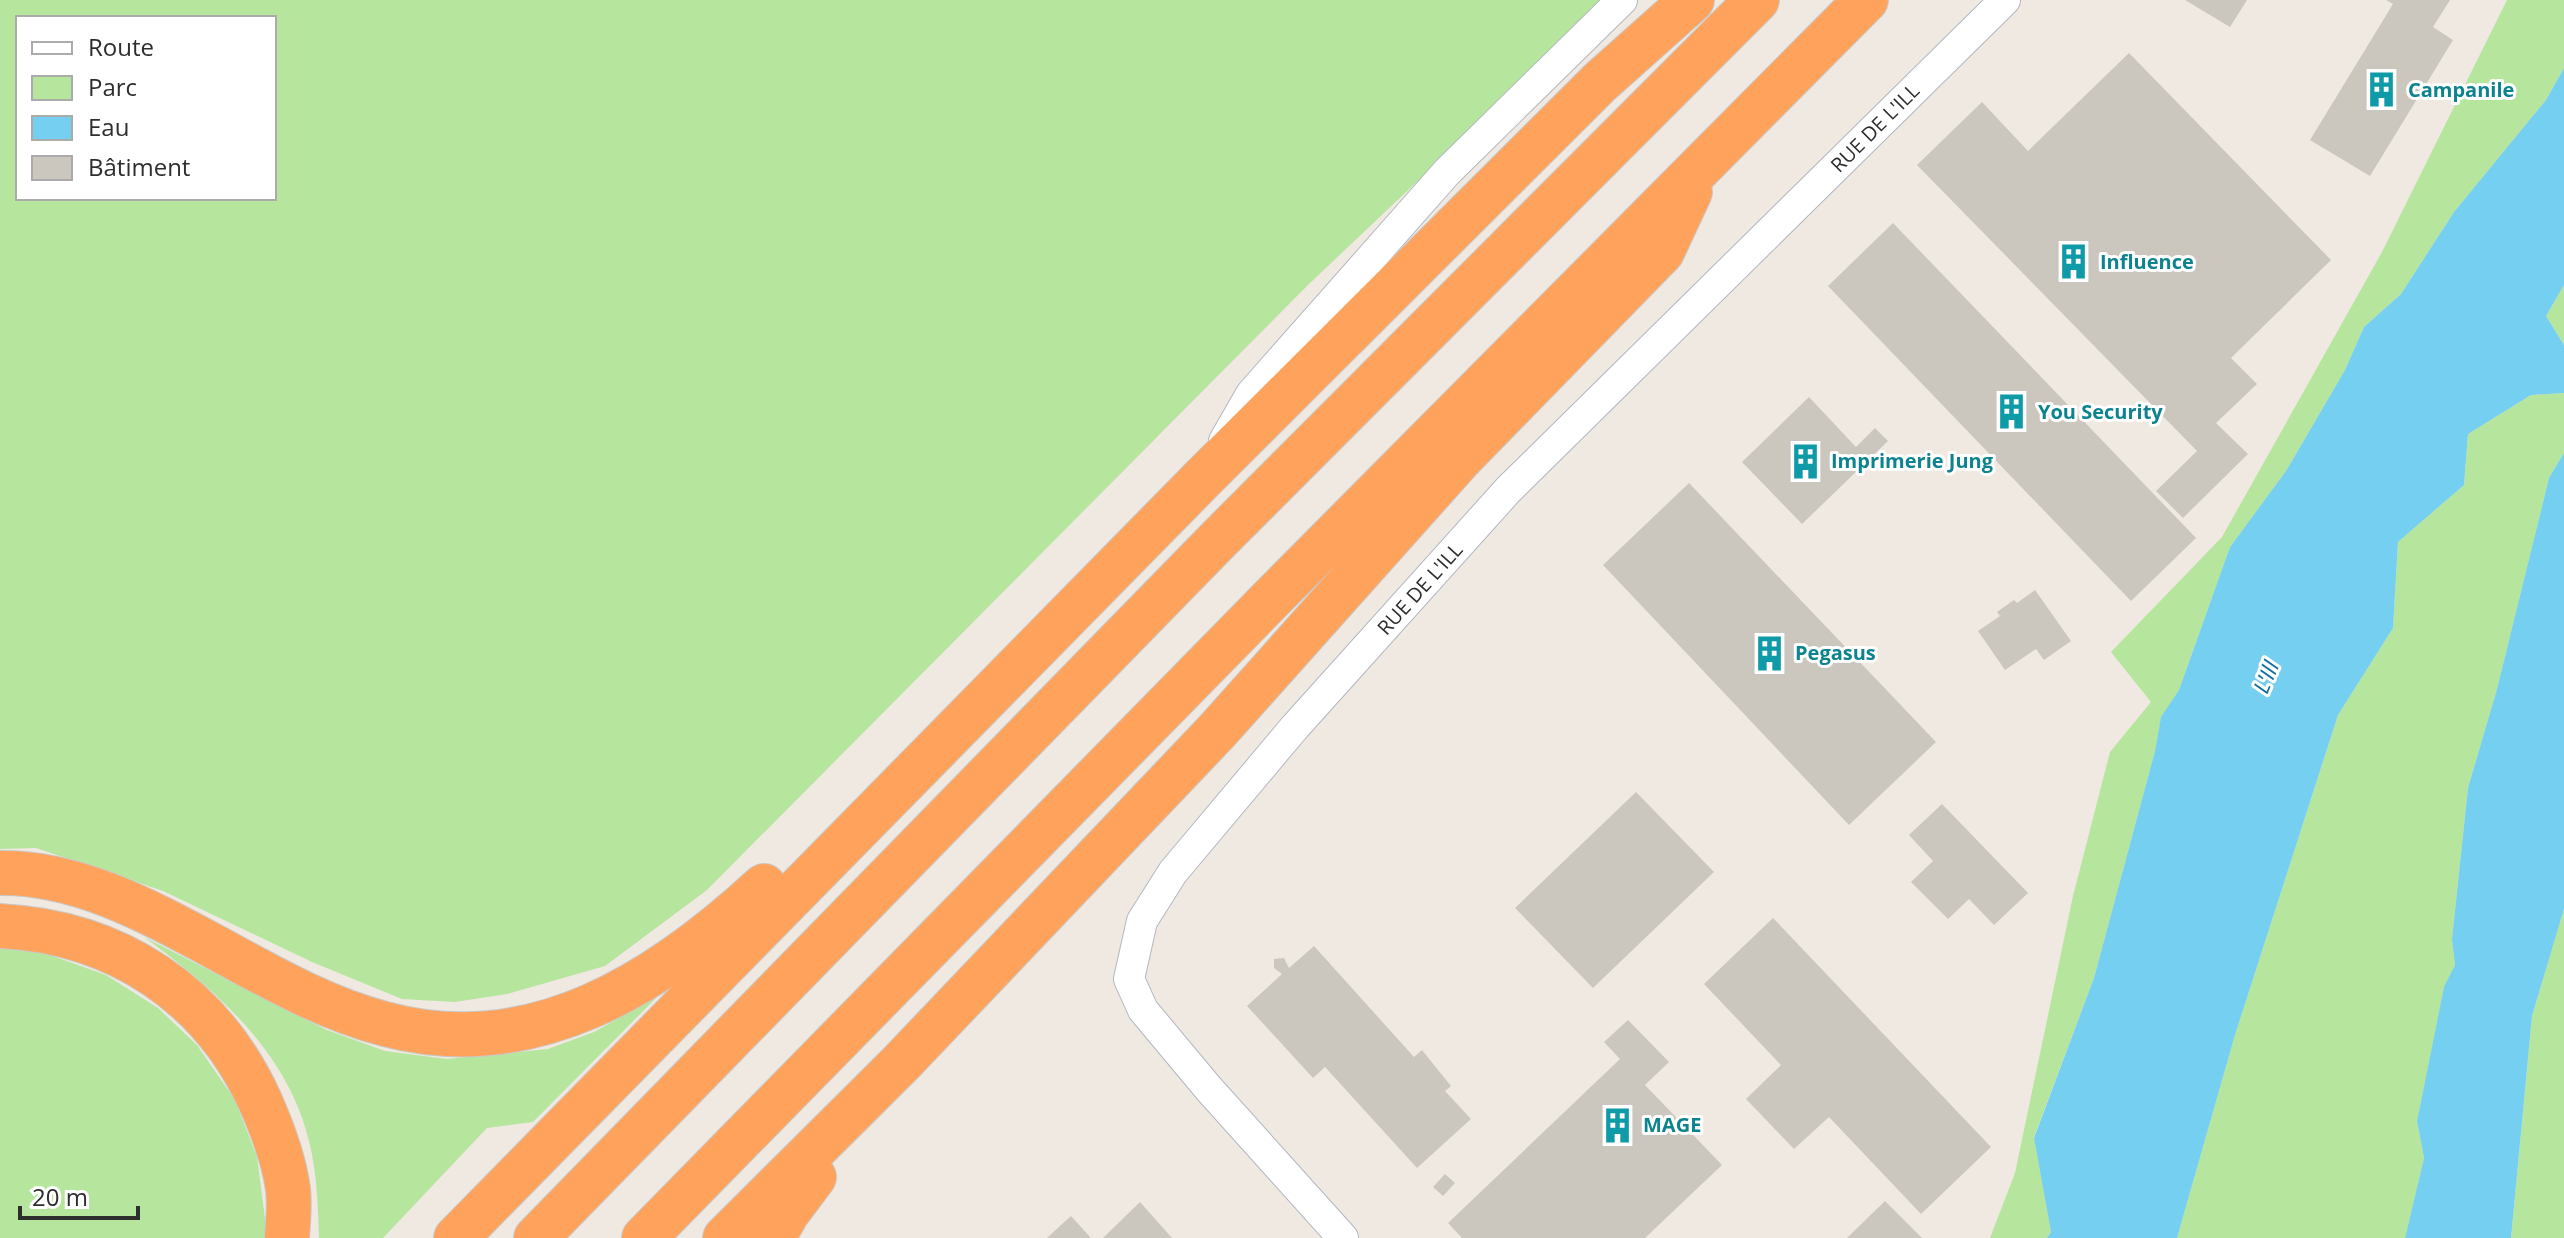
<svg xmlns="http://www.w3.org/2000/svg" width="2564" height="1238" font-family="'Open Sans',sans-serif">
<rect width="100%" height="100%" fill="#efe9e1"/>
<!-- green -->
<g fill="#b6e59e" fill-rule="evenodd">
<path d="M0,0H1609L1309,284L707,890L605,966L507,994L455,1002L402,999L312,962L163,891L36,848L0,849ZM18,18H274V198H18Z"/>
<polygon points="2507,0 2564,0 2564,68 2546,100 2454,212 2401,294 2364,327 2345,370 2286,471 2230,547 2179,690 2161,718 2155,751 2094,978 2034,1137 2051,1232 2047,1238 1990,1238 2015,1173 2073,896 2110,752 2151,702 2111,652 2222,537 2382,252"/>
<polygon points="2564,285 2564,345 2546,316"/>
<polygon points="2564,393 2564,453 2549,478 2497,689 2468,788 2452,939 2455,965 2444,988 2417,1121 2424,1158 2405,1238 2177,1238 2235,1035 2338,715 2393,628 2398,542 2464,485 2468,434 2531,395"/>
<polygon points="2564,909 2564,1238 2511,1238 2532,1016"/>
<path d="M144,937L327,1030L385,1051L447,1059L548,1049L594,1032L658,996L533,1122L487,1128L383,1238H319C318,1206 317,1172 309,1141C287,1051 216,990 144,937Z"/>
<polygon points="0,947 47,954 106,975 158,1008 197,1045 235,1100 257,1157 266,1226 265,1238 0,1238"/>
</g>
<!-- water -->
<g fill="#75cff0">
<polygon points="2564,68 2564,285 2546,316 2564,345 2564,393 2531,395 2468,434 2464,485 2398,542 2393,628 2338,715 2235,1035 2177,1238 2047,1238 2051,1232 2034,1138 2094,978 2155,751 2161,717 2179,690 2230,547 2286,471 2345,370 2364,327 2401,294 2454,212 2546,100"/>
<polygon points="2564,453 2564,909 2532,1016 2511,1238 2405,1238 2424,1158 2417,1121 2444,987 2455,965 2452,939 2468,788 2497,689 2549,478"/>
</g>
<!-- building -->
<g fill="#cbc7bf">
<polygon points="2185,0 2247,0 2230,27"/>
<polygon points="2386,0 2450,0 2433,27 2453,40 2370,176 2310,140 2393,4"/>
<polygon points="2129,53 2331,260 2231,358 2257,384 2216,423 2248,454 2183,518 2156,491 2197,451 1917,165 1982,102 2028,151"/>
<polygon points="1893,223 2196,538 2131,601 1828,286"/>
<polygon points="1809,397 1856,447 1875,428 1888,441 1802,524 1742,462"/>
<polygon points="1689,483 1936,742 1849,825 1603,565"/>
<polygon points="2035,590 2071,641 2044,660 2036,649 2005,670 1978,631 2000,616 1997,612 2014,600 2017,603"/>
<polygon points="1636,792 1714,872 1593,988 1515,908"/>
<polygon points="1942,804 2028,893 1994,925 1969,899 1948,919 1911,882 1933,861 1909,835"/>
<polygon points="1773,918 1991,1147 1921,1214 1829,1117 1794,1149 1746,1099 1781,1065 1704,984"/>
<polygon points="1314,946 1414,1057 1422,1050 1451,1086 1445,1091 1471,1119 1417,1168 1325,1067 1313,1078 1247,1006 1282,974 1274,968 1274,959 1284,958 1289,968"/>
<polygon points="1628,1020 1669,1062 1645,1085 1722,1165 1645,1238 1462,1238 1448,1223 1620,1059 1604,1042"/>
<polygon points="1445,1174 1455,1183 1443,1196 1433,1187"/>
<polygon points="1885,1201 1922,1238 1847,1238"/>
<polygon points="1140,1202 1172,1238 1103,1238"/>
<polygon points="1071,1216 1091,1238 1047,1238 1060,1226"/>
</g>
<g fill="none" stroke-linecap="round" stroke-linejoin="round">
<defs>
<g id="street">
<polyline points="1224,441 1251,394 1447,172 1622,0"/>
<polyline points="1343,1238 1209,1089 1143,1010 1129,979 1142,921 1173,872 1294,728 1508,490 2005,0"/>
</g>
<g id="highway">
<path d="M0,873C77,872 148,911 215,947C270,977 324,1008 385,1024C533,1064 660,982 764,886"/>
<path d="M0,926C117,932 211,994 260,1101C272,1128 284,1160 288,1189C290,1205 288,1222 287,1238"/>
<polyline points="456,1238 1203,478 1600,82 1692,0"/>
<polyline points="536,1238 1215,543 1757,0"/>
<polyline points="644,1238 1271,599 1866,0"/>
<polyline points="725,1238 901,1063 1217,731 1459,460 1662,252 1690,192"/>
<polyline points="773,1238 787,1213 814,1177"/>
</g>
</defs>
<!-- street casing -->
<use href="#street" stroke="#b4b7c1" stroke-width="32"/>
<!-- highway casing -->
<use href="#highway" stroke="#c9c9c9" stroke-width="46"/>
<!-- street -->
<use href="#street" stroke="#fff" stroke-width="30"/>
<!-- highway -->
<use href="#highway" stroke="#ffa35c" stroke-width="44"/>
</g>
<!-- icons -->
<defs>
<symbol id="building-bare" viewBox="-9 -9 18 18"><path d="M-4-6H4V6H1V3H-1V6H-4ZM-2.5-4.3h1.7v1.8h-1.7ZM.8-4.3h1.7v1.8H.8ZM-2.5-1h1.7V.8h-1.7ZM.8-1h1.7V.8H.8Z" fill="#0f9aa8" stroke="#fff" stroke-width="2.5" paint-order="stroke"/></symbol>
</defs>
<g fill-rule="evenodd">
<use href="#building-bare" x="2356" y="64" width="51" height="51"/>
<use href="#building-bare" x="2048" y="236" width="51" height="51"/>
<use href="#building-bare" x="1986" y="386" width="51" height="51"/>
<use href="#building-bare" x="1780" y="436" width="51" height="51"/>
<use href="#building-bare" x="1744" y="628" width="51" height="51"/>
<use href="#building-bare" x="1592" y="1100" width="51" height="51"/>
</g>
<g text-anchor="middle" stroke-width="6" stroke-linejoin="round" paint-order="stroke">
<!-- culture labels -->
<g font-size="20" font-weight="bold" fill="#0d838f" stroke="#fff" text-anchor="start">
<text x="2408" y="97">Campanile</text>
<text x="2100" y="269">Influence</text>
<text x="2038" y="419">You Security</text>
<text x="1831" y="468">Imprimerie Jung</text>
<text x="1795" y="660">Pegasus</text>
<text x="1643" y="1132">MAGE</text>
</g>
<!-- street labels -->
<g font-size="20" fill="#2e2e2e" stroke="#fff">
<text transform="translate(1875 128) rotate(-45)" y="7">RUE DE L'ILL</text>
<text transform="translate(1420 589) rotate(-48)" y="7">RUE DE L'ILL</text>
</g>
<!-- water labels -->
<g font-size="22" font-style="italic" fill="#0d6fa3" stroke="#fff">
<text transform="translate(2266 677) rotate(-67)" y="8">L'Ill</text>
</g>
</g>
<!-- legend -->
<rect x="16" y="16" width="260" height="184" fill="#ffffff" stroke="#ababab" stroke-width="2"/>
<rect x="32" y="42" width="40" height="12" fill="#ffffff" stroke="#ababab" stroke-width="2"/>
<text x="88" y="56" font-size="24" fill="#2e2e2e">Route</text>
<rect x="32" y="76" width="40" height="24" fill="#b6e59e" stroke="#ababab" stroke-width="2"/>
<text x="88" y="96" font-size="24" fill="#2e2e2e">Parc</text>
<rect x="32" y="116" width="40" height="24" fill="#75cff0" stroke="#ababab" stroke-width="2"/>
<text x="88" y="136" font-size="24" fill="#2e2e2e">Eau</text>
<rect x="32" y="156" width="40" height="24" fill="#cbc7bf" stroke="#ababab" stroke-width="2"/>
<text x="88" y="176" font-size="24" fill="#2e2e2e">Bâtiment</text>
<!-- scale -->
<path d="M20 1206v12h118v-12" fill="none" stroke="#2e2e2e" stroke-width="4"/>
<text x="32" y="1206" font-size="24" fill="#2e2e2e" stroke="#ffffff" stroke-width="6" paint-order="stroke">20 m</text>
</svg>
